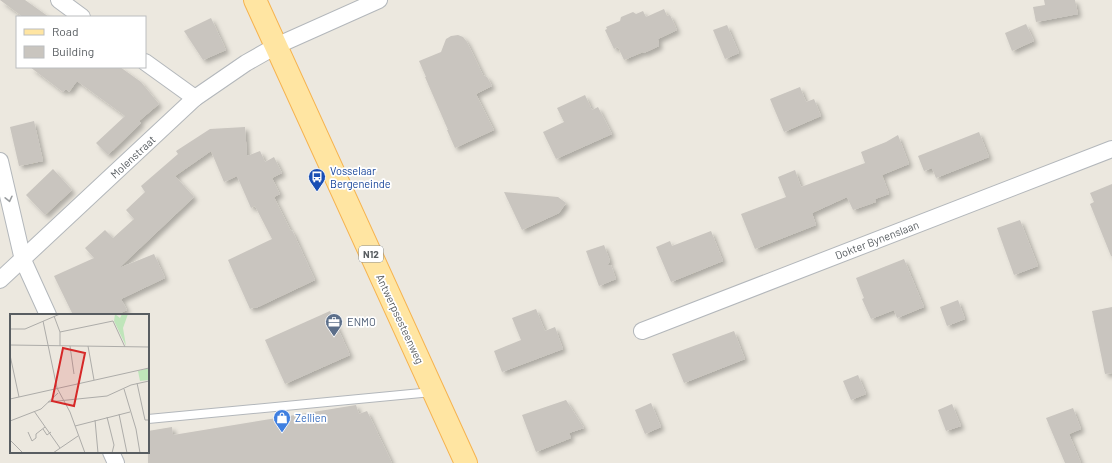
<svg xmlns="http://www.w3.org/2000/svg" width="1112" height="463" font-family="Barlow,sans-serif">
<defs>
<filter id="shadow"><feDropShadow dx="3.5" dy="3.5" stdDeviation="2" flood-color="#0004"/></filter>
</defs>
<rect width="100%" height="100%" fill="#ece8df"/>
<!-- building -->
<g fill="#c9c5bf" filter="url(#shadow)">
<polygon points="0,0 25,0 49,17 23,17"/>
<polygon points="1044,0 1075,0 1078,14 1036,22 1033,7 1045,5"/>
<polygon points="664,9 667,16 670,15 677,30 658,39 659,46 644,53 643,52 624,60 618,47 614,49 605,30 607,29 606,27 620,21 621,17 633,12 636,14 643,11 646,17"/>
<polygon points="211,18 226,50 203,60 184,31"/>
<polygon points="1026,24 1034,41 1012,51 1005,33"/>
<polygon points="727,25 739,53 725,59 713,30"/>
<polygon points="458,35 463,37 467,42 483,75 487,77 492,86 476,94 494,130 455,148 447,130 448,130 425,77 426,77 419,61 441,52 446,39 451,36"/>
<polygon points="30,67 120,67 141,82 159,104 139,121 141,123 108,155 96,143 125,116 77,81 69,92 66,89 63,92"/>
<polygon points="800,87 806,102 814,99 821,116 784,132 770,99"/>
<polygon points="585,95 592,110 598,107 612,134 556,159 543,132 564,122 557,108"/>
<polygon points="34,121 43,161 19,166 10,127"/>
<polygon points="245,127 247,156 260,151 265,162 274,157 282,173 272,178 280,194 274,197 291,231 292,230 315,280 256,308 255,307 250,309 228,260 272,239 255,206 251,208 237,176 224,182 211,151 175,176 194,197 119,268 154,254 165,278 121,299 127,310 116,315 73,315 54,276 94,258 85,248 105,230 113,238 134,219 126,210 145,192 141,186 178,154 176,151 210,129"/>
<polygon points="979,132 989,157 936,178 932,168 924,171 918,156"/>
<polygon points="898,135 909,164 882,175 889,194 875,199 876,202 853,210 847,197 812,213 816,225 755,249 741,214 786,197 778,177 795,170 801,187 865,163 861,152 886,142"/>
<polygon points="53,169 72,190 45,215 26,195"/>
<polygon points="1112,184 1112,256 1111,256 1090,204 1094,202 1090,193"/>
<polygon points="504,192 558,197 566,203 559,213 522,230"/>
<polygon points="1020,220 1038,266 1014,275 997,228"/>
<polygon points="711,231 723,261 671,282 656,247 670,241 672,246"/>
<polygon points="604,245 610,261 607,266 611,265 616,279 599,286 586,251"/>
<polygon points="904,259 924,307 897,318 894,310 871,319 862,299 864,298 856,278"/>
<polygon points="958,300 965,319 947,326 940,307"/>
<polygon points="1112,307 1112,373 1105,374 1092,311"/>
<polygon points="536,309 545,331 555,327 563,349 502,372 494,351 521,340 512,318"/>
<polygon points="330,311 350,355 285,384 265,340"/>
<polygon points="734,331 745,359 684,383 672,354"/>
<polygon points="858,375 866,394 851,400 843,381"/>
<polygon points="566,400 584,428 569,433 571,438 536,452 522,415"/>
<polygon points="651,403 661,427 645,434 635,410"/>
<polygon points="952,404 961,426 946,431 938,410"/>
<polygon points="356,405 359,414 367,411 392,463 148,463 148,431 172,427 173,435"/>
<polygon points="1073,408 1081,429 1069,434 1081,463 1065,463 1046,418"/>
</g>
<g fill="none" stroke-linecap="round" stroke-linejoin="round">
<defs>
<polyline id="service" points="148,419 432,392"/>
<g id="minor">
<polyline points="59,0 82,17"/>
<polyline points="145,62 195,98"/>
<polyline points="0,161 23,260 48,315"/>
<polyline points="0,280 195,98 246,63 276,46 379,0"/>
<polyline points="642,331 1112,149"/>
<polyline points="111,452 116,463"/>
</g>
<polyline id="primary" points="255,0 466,463"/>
</defs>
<!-- service casing -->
<use href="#service" stroke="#b3b7bb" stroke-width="10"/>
<!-- minor casing -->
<use href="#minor" stroke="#b3b7bb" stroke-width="18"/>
<!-- primary casing -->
<use href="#primary" stroke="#f6b34f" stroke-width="24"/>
<!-- service -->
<use href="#service" stroke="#fff" stroke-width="8"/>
<!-- minor -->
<use href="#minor" stroke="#fff" stroke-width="16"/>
<!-- primary -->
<use href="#primary" stroke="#ffe5a2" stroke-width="22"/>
</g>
<!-- one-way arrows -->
<defs><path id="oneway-chevron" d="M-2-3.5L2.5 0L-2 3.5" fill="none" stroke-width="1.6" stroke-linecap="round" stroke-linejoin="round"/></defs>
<use stroke="#9b9ea0" href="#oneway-chevron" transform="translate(9 199) rotate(77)"/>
<!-- icons -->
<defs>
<symbol id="bus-pin" viewBox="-11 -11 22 30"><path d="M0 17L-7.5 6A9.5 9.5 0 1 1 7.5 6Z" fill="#1a4fb4" stroke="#fff"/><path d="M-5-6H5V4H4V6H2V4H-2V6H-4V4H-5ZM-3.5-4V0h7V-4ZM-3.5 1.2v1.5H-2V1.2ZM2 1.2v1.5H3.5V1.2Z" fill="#fff"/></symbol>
<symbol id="office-pin" viewBox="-11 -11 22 30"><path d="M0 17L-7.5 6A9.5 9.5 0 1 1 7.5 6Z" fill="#5c6f8a" stroke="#fff"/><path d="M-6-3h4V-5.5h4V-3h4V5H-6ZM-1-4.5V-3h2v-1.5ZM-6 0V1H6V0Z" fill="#fff"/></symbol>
<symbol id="shop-pin" viewBox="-11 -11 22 30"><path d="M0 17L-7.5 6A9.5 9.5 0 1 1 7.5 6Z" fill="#3f7fe0" stroke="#fff"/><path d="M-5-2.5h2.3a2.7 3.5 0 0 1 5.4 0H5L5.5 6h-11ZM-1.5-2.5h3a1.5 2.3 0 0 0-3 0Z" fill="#fff"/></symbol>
</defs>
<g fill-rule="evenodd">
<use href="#bus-pin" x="307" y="167" width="20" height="27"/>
<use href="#office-pin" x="324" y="312" width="20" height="27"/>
<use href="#shop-pin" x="272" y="408" width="20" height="27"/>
</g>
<g text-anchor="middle" stroke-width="3.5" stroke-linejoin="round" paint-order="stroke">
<!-- shield labels -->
<rect fill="#fff" stroke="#8a8e90" stroke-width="1" x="359" y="246" width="24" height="16" rx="3"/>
<g font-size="10" font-weight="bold" fill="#585d61">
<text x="371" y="258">N12</text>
</g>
<!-- street labels -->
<g font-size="11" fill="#585d61" stroke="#fff">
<text transform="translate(133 157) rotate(-43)" y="4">Molenstraat</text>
<text transform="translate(877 240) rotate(-21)" y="4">Dokter Bynenslaan</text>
<text transform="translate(400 319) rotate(65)" y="4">Antwerpsesteenweg</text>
</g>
<!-- transit labels -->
<g font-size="11" fill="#164399" stroke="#fff" text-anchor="start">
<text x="330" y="175">Vosselaar<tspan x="330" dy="13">Bergeneinde</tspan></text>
</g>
<!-- service labels -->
<g font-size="11" fill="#4e5e75" stroke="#fff" text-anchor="start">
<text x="347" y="326">ENMO</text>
</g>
<!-- shop labels -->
<g font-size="11" fill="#366cbe" stroke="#fff" text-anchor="start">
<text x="295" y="422">Zellien</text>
</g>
</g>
<!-- overview -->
<g transform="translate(10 314)">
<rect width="139" height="139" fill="#ece8df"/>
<path d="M105,0L110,4L112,0H118L113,14L116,32L104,7ZM139,54V66L130,67L128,57Z" fill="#bfe5ba"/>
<path fill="none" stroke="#adaca9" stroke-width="1" d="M44,2L50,18V32M33,7L47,74L60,98L75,139M103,7L115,33M0,15H15L50,0M50,18L103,7M0,31L139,33M60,32L64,60M78,32L84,66M0,41L9,83M127,69L135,106H139M114,75L126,115L130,139M0,85L139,54M38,88L97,82L121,71L139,67M24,97L50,134M109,100L117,139M97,103L104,131L102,139M85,106L88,139M0,107L31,95L48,79M65,112L120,98M33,115L37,121L41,118M18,118L22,127L26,124V120L35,113M0,126L13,139M43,139L68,122"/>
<path fill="#d62828" fill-opacity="0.15" stroke="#d62828" stroke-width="2" d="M53,34L75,39L64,92L42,87Z"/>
<rect width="139" height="139" fill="none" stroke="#585d61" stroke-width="2"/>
</g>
<!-- legend -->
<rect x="16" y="16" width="130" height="52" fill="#ffffff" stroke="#bcbec0"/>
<rect x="24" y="29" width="20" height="6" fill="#ffe5a2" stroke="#bcbec0"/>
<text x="52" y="36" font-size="12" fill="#585d61">Road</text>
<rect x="24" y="46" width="20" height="12" fill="#c9c5bf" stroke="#bcbec0"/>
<text x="52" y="56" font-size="12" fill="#585d61">Building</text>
</svg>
